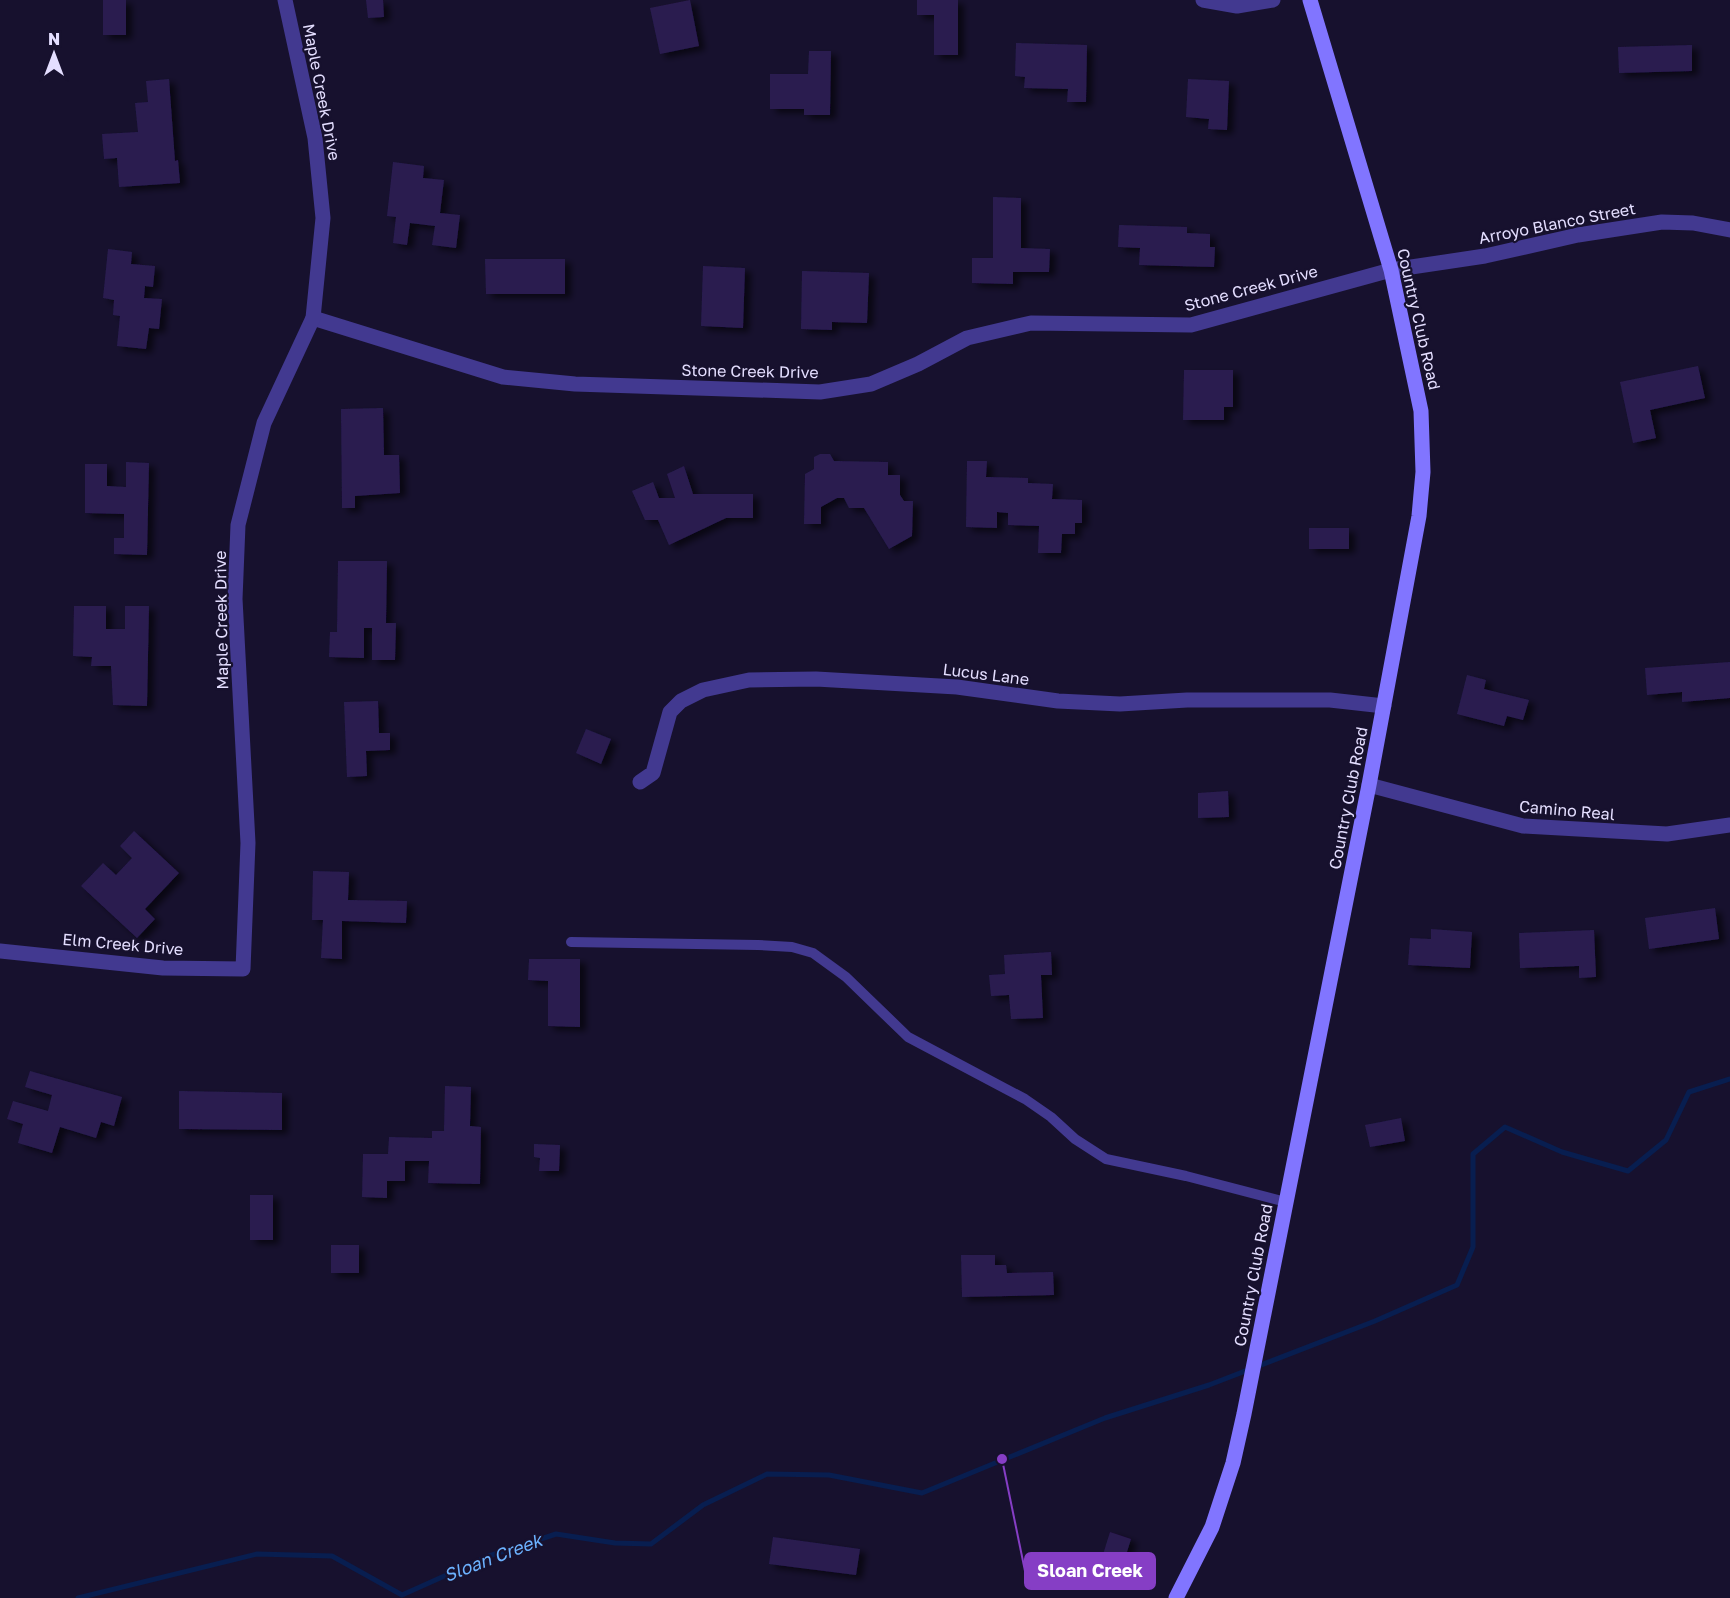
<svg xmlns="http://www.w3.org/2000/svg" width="1730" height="1598" font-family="'Golos Text',sans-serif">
<defs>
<filter id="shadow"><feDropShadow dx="6" dy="4" stdDeviation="3" flood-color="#0009"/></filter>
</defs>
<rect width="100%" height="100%" fill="#17112e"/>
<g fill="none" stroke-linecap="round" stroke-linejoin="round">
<!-- stream -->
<polyline stroke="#081e50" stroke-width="5" points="78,1598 257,1554 332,1556 402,1595 489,1556 556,1534 615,1543 651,1544 703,1505 767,1474 829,1475 922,1493 1105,1418 1209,1385 1375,1321 1457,1285 1473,1247 1473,1154 1505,1127 1562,1152 1628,1171 1666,1140 1689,1092 1730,1079"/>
</g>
<!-- building -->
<g fill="#291c50" filter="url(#shadow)">
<rect x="103" y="0" width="23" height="35"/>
<polygon points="366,0 383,0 384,17 368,18"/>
<polygon points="690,0 699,46 660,54 650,8"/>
<polygon points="917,0 958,0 958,55 934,55 934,15 917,15"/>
<polygon points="1016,43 1087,45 1086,102 1067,102 1068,89 1024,88 1025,77 1015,76"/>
<polygon points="1692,45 1692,71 1619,73 1618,47"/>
<polygon points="809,51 831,51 830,115 804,115 804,109 770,109 770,74 808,74"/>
<polygon points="169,79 175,161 178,160 180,183 119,187 117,158 104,159 102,134 138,132 135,103 148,102 146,81"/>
<polygon points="1188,79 1229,81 1227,130 1208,129 1209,119 1186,117"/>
<polygon points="393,162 424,166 423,178 444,180 440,213 460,215 456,248 432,245 435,226 410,223 407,245 393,243 396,217 387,216"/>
<polygon points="993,197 1021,198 1021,248 1050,249 1049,272 1013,272 1013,284 972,283 972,258 993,258"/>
<polygon points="1119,225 1187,227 1187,233 1210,234 1210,247 1215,247 1214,267 1139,265 1140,248 1118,247"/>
<polygon points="108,249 132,252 131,264 155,266 153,287 145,286 144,298 162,299 159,329 149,328 146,349 117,346 120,316 113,315 114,300 103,298"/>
<polygon points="485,259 565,259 565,294 486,294"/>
<polygon points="703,266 745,268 743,328 701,326"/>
<polygon points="802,271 869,273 867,323 832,322 832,330 801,329"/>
<polygon points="1698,366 1705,398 1650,410 1656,438 1633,443 1620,382"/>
<polygon points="1184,370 1233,370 1233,407 1224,407 1224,420 1183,420"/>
<polygon points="383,408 384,455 399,455 400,493 355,496 355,508 342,508 341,409"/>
<polygon points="820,454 830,454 834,461 888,462 888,475 900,475 900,495 904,501 913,501 912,536 889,549 864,508 849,508 844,498 837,498 821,507 821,524 804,524 805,474 814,469 814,457"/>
<polygon points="967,461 987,461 986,477 1028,478 1028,483 1053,484 1052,499 1082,500 1082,523 1075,523 1075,534 1062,534 1061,553 1038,553 1039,526 1008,525 1008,513 997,512 997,528 966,527"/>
<polygon points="126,462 149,463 147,555 114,554 114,538 124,538 124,514 85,513 85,464 107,464 107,486 126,487"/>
<polygon points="684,466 693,494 753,494 753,518 726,518 669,545 658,520 645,520 632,491 653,482 659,498 675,498 667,474"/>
<rect x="1309" y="528" width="40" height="21"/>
<polygon points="338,561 387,561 386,623 396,623 395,660 372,660 372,628 364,628 364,658 329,657 330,632 337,632"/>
<polygon points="74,606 106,606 106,629 125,629 125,606 149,606 147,706 113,705 111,666 91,666 92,657 73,656"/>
<polygon points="1730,662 1730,698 1682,702 1682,692 1647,695 1645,668"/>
<polygon points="1467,675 1486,680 1484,689 1529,700 1523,720 1507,716 1504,726 1457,714"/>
<polygon points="378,701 379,733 390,733 390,750 366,751 367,776 347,777 344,702"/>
<polygon points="586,729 611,739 601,764 576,753"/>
<polygon points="1228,791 1229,817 1198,818 1198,793"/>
<polygon points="134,831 179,873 145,909 155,919 137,938 81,886 103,863 116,875 132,858 120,846"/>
<polygon points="313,871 349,872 348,900 407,901 406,923 342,921 342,959 321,958 323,920 312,920"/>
<polygon points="1715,908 1719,939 1649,949 1645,918"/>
<polygon points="1431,929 1472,932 1470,968 1408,965 1410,938 1431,939"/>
<polygon points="1594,930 1596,977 1579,978 1579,966 1520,968 1519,933"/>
<polygon points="1051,952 1052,975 1041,975 1043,1018 1011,1019 1009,995 991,996 989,975 1005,974 1004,955"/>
<polygon points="529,959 580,959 580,1027 548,1026 548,981 528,980"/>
<polygon points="30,1071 122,1097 114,1126 101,1122 96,1138 60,1127 52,1153 18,1143 23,1124 7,1119 13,1101 48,1111 52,1095 25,1087"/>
<polygon points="445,1086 471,1087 470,1126 481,1127 480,1184 428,1183 429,1161 405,1161 405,1181 387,1181 387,1198 362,1197 363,1154 388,1154 389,1137 432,1138 432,1131 444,1131"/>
<polygon points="179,1091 282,1093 282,1130 179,1129"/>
<polygon points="1401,1118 1405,1141 1370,1147 1365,1125"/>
<polygon points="534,1144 560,1145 559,1171 539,1171 540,1158 534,1157"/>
<rect x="250" y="1195" width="23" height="45"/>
<rect x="331" y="1245" width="28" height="28"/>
<polygon points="961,1255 995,1255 995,1265 1006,1265 1007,1273 1053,1272 1054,1295 962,1297"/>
<polygon points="1110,1532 1131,1539 1121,1571 1100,1564"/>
<polygon points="773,1537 860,1549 856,1575 769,1564"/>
</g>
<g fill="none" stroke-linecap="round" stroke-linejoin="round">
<!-- service -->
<polyline stroke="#423990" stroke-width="10" points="571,942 758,945 792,947 813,953 846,977 908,1037 1025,1099 1051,1117 1075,1139 1106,1159 1186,1176 1286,1202"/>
<!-- minor -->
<g stroke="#423990" stroke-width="15">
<polyline points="1203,0 1237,6 1273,0"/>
<polyline points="313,318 503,377 575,384 820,392 871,384 918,364 967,338 1031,323 1191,325 1391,270 1485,256 1578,235 1662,222 1693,223 1730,230"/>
<polyline points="640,782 653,773 670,712 681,701 703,690 749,680 816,679 957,687 1058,701 1120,704 1187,700 1330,700 1384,706"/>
<polyline points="1369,785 1523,826 1667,834 1730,825"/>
<polyline points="0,951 163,968 243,969 248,843 235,599 238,525 264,423 313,318 323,218 315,138 285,0"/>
</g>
<!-- secondary -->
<polyline stroke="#8175ff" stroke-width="15" points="1176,1598 1212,1527 1233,1463 1244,1414 1369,785 1419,516 1423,472 1421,411 1391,270 1310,0"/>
</g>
<g text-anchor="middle" stroke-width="4.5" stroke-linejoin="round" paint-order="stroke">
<!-- street labels -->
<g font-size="16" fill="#e4deff" stroke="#17112e">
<text transform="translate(322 92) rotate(79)" y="6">Maple Creek Drive</text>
<text transform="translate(1557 223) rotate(-11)" y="6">Arroyo Blanco Street</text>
<text transform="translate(1251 288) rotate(-15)" y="6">Stone Creek Drive</text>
<text transform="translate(1419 319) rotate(77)" y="6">Country Club Road</text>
<text transform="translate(750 371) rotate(1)" y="6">Stone Creek Drive</text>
<text transform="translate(221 620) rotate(-91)" y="6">Maple Creek Drive</text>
<text transform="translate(986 674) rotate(7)" y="6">Lucus Lane</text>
<text transform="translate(1348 798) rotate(-79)" y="6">Country Club Road</text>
<text transform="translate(1567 810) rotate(5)" y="6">Camino Real</text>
<text transform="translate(123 944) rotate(5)" y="6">Elm Creek Drive</text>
<text transform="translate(1253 1275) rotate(-79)" y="6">Country Club Road</text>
</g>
<!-- water labels -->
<g font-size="18" font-style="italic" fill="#6cb2ff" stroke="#17112e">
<text transform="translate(493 1558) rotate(-21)" y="6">Sloan Creek</text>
</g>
</g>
<!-- callouts -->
<path fill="none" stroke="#863ec5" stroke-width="2" d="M1002 1459L1025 1571"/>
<circle fill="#863ec5" stroke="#17112e" stroke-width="2" cx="1002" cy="1459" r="6"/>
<rect fill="#863ec5" stroke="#863ec5" stroke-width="2" x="1025" y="1553" width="130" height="36" rx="6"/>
<g font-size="18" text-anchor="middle" font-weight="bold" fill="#fff">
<text x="1090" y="1577">Sloan Creek</text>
</g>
<!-- north arrow -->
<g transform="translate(54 54)" stroke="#17112e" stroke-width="4.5" paint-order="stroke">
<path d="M0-4.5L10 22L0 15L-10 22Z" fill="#e4deff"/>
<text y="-9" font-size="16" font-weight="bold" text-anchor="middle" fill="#e4deff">N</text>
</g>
</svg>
